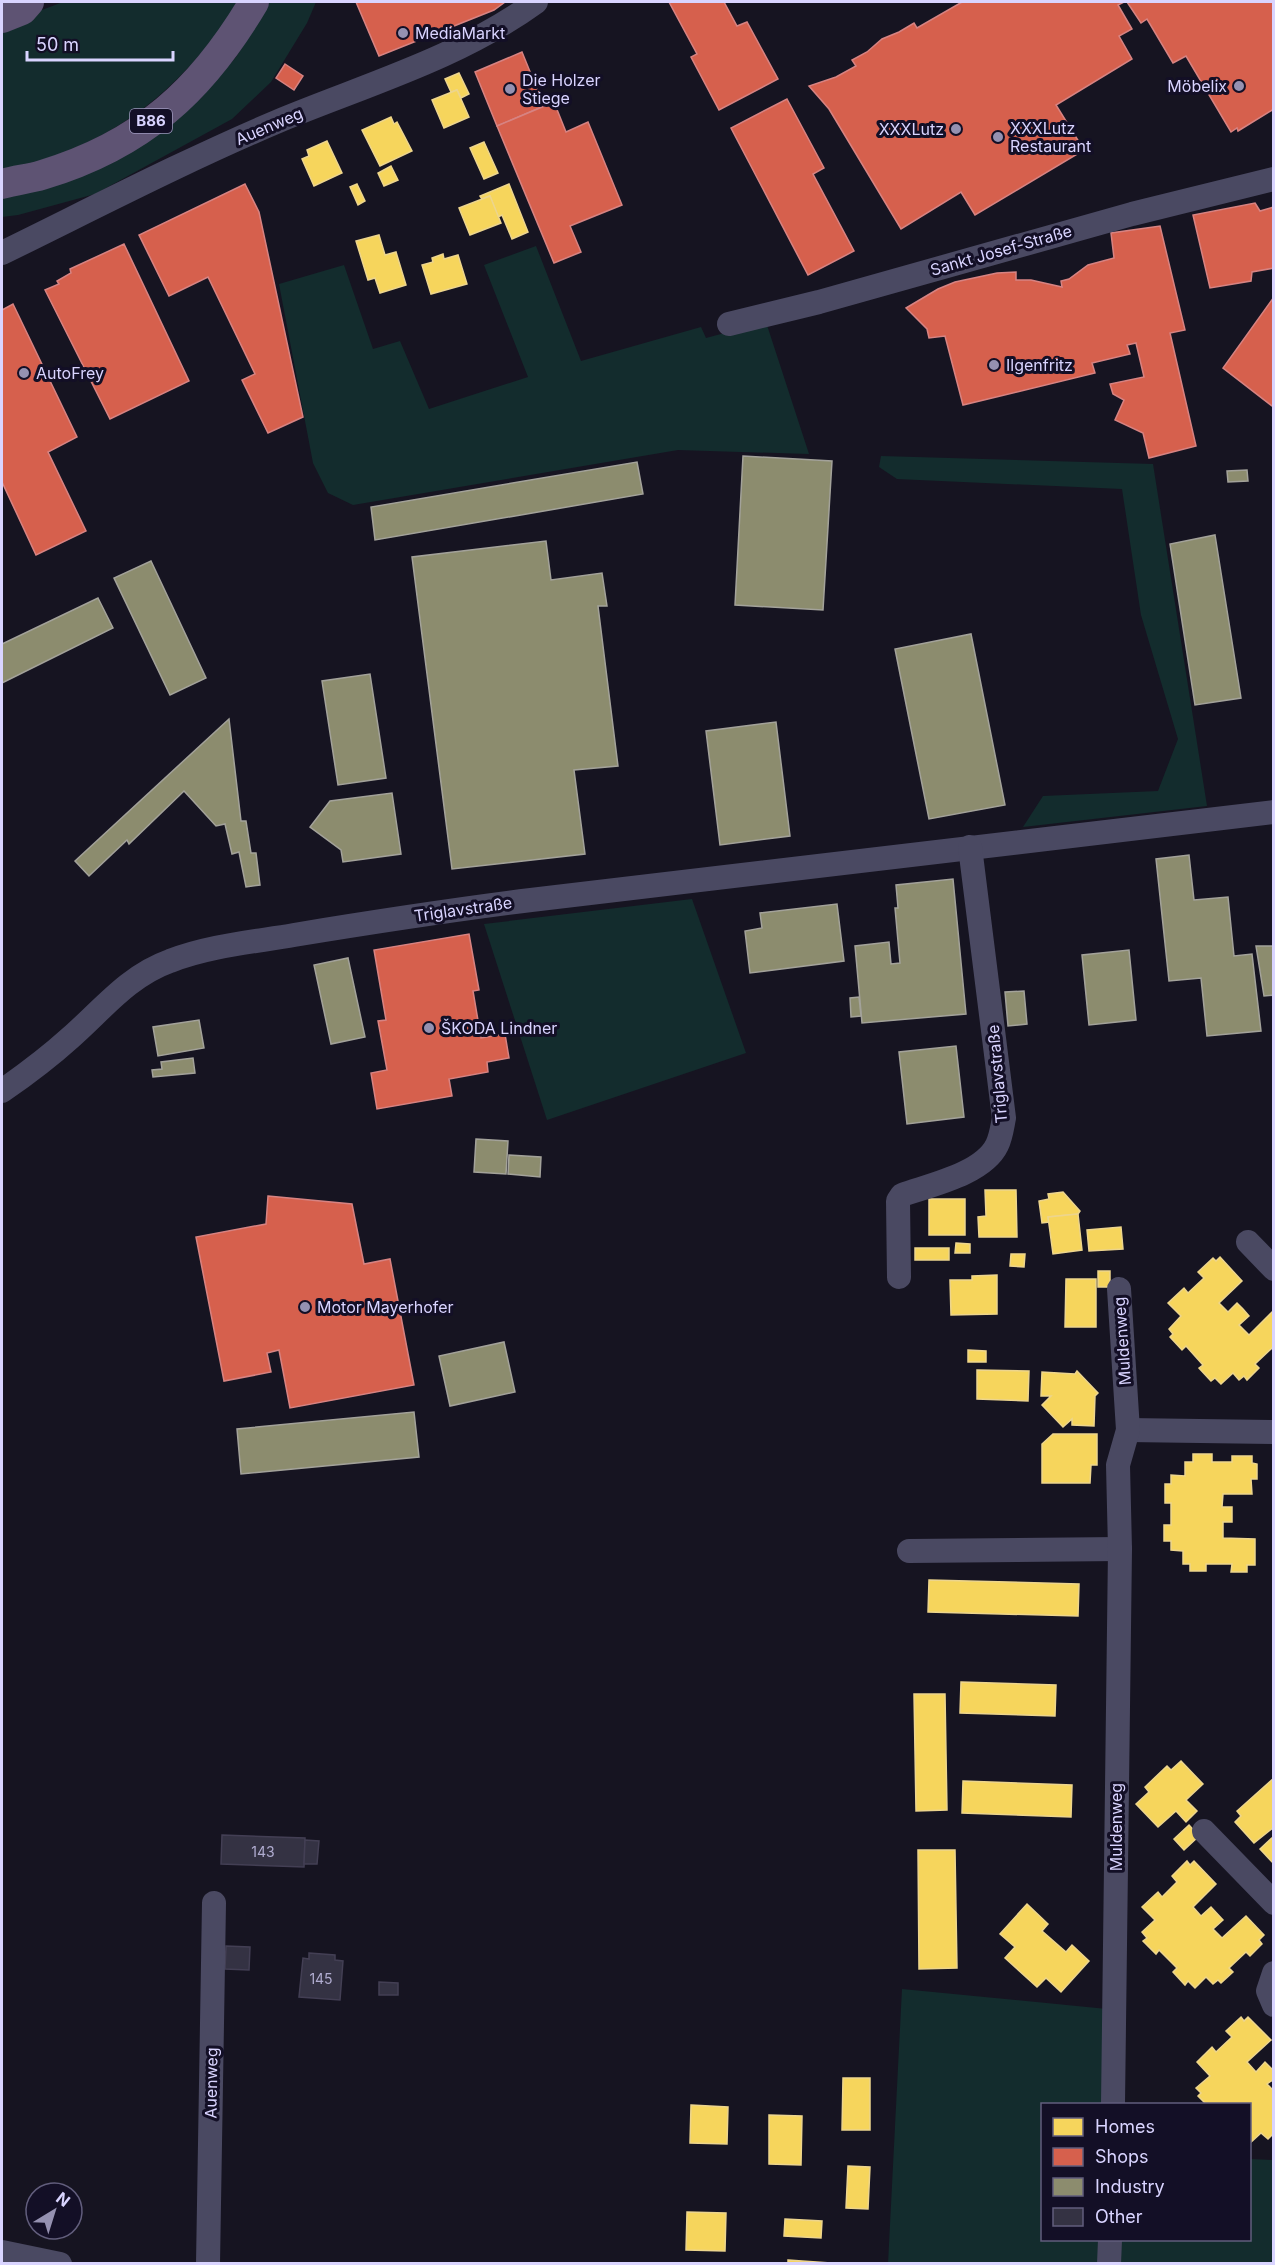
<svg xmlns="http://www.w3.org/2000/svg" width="1275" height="2265" font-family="Inter,sans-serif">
<rect width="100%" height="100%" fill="#161421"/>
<!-- grass -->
<g fill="#132c2d">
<path d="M63,2H239C190,77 130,133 42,160C29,165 15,166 2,169V25Z"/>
<polygon points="270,2 316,2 307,23 271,82 232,119 95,194 18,215 2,217 2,197 200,99 236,57"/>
<polygon points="536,246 581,361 701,327 706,338 766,322 809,454 678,450 353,505 328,493 313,463 279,284 344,265 373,349 400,341 429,409 528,377 484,265"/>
<polygon points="881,456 1153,464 1207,806 1023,827 1043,796 1158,791 1178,739 1141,615 1122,489 897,479 879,467"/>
<polygon points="692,899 746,1053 547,1120 484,924"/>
<polygon points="902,1989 1107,2009 1105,2104 1042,2104 1042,2240 1103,2240 1102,2263 888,2264"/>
<polygon points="1250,2159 1273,2160 1273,2263 1116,2264 1117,2240 1250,2240"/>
</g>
<!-- homes -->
<g fill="#f6d55c" stroke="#edd58d" stroke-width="1.5">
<polygon points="459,73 469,94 461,98 457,90 451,92 445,79"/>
<polygon points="457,90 469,117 444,128 432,100"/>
<polygon points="391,117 394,124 397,122 412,151 380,166 362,130"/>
<polygon points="327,141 342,173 314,186 302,159 309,156 307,150"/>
<polygon points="484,142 498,173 484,179 470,148"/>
<polygon points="391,166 398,180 384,186 378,173"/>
<polygon points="357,184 365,201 358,205 350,187"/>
<polygon points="509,184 528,232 512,239 502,215 498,217 490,196 482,199 480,196"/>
<polygon points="490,196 501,223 470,235 459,208"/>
<polygon points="379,235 385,255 396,252 406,285 380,293 375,278 368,280 356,241"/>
<polygon points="443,254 444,259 458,255 467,284 431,294 422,265 433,262 432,258"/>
<polygon points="985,1190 1016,1190 1017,1237 979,1237 978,1217 986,1216"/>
<polygon points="1063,1192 1080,1211 1078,1214 1048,1217 1049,1222 1042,1223 1039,1201 1049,1199 1048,1194"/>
<rect x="929" y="1199" width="36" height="36"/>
<polygon points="1078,1214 1082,1250 1053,1254 1048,1217"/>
<polygon points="1121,1227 1123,1249 1089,1251 1087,1230"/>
<polygon points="956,1243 970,1244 970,1253 955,1253"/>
<rect x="915" y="1248" width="34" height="12"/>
<polygon points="1011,1254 1025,1254 1024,1267 1010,1266"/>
<polygon points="1220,1257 1242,1281 1219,1303 1228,1312 1237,1303 1243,1309 1249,1316 1239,1325 1249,1335 1272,1312 1274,1314 1274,1349 1272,1348 1255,1364 1259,1368 1247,1380 1244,1376 1239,1380 1233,1373 1221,1384 1215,1378 1211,1381 1199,1368 1203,1365 1186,1346 1182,1350 1170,1337 1173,1334 1169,1329 1181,1316 1168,1303 1184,1288 1188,1293 1204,1278 1198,1272 1213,1258 1216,1261"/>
<rect x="1098" y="1271" width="12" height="16"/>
<polygon points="997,1275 997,1314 951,1315 950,1280 972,1280 972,1276"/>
<polygon points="1066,1279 1096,1279 1096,1327 1065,1327"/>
<polygon points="968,1350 986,1351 986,1362 968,1362"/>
<polygon points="977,1370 1029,1371 1028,1401 977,1399"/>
<polygon points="1077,1371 1098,1393 1095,1396 1094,1426 1072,1425 1072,1419 1063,1427 1042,1405 1051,1396 1041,1396 1042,1372 1075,1374"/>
<polygon points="1053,1434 1097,1434 1097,1465 1091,1465 1090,1483 1042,1483 1042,1444"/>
<polygon points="1193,1454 1212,1454 1212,1462 1232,1462 1232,1456 1252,1456 1252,1463 1257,1464 1257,1479 1251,1479 1252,1494 1223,1494 1222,1507 1232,1507 1232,1522 1223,1522 1223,1538 1255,1539 1255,1565 1247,1565 1247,1572 1231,1572 1232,1564 1206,1564 1206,1571 1190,1571 1190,1564 1183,1564 1183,1551 1171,1550 1171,1541 1164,1541 1164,1525 1171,1525 1171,1503 1165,1503 1165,1484 1171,1484 1171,1475 1185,1476 1185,1462 1193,1462"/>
<polygon points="929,1580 1079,1584 1078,1616 928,1612"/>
<polygon points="961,1682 1056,1685 1055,1716 960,1713"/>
<polygon points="914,1694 945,1694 947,1810 916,1811"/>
<polygon points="1181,1761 1203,1784 1186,1800 1197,1811 1186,1822 1176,1811 1158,1827 1136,1804 1149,1792 1145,1787 1167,1766 1171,1770"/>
<polygon points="1274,1778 1274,1827 1254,1843 1235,1822 1241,1816 1237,1811"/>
<polygon points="963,1781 1072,1785 1071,1817 962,1813"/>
<polygon points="1189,1825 1199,1836 1184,1850 1174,1839"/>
<polygon points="1274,1836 1274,1864 1260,1849"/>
<polygon points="918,1850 955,1850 957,1968 919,1969"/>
<polygon points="1187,1861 1190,1865 1194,1861 1216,1884 1193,1907 1201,1916 1211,1907 1223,1920 1213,1929 1222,1938 1246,1916 1264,1935 1259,1940 1262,1944 1250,1956 1246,1952 1229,1968 1233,1972 1221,1983 1218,1980 1213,1984 1206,1977 1195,1988 1188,1981 1185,1985 1173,1972 1177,1968 1159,1950 1156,1954 1143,1941 1147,1938 1142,1932 1155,1920 1142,1907 1158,1892 1162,1897 1177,1882 1172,1876"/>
<polygon points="1027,1904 1048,1924 1042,1931 1066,1952 1072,1945 1089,1961 1061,1992 1046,1978 1037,1987 1005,1958 1015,1947 1000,1934"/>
<polygon points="1241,2017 1244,2021 1248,2017 1271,2040 1247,2062 1256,2072 1265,2062 1274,2071 1274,2079 1267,2084 1274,2091 1274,2137 1272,2135 1268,2139 1261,2133 1250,2143 1250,2104 1206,2104 1198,2096 1201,2093 1196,2088 1210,2076 1197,2062 1212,2047 1216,2052 1232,2037 1226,2031"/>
<polygon points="843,2078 870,2078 870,2130 842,2130"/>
<polygon points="691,2105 728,2107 727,2144 690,2143"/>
<polygon points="769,2115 802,2116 801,2165 769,2164"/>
<polygon points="848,2166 870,2167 868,2209 846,2208"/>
<polygon points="687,2212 726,2213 725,2251 686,2250"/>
<polygon points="785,2219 822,2221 821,2238 784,2236"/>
<polygon points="788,2260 831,2263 788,2264"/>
</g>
<!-- shops -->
<g fill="#d6604d" stroke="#d78382" stroke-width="1.5">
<polygon points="356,2 505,2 494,10 379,56"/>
<polygon points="669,2 724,2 737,26 747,22 778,79 719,110 691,57 697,54"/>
<polygon points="962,2 1124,2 1118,5 1132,29 1119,36 1132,59 1056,105 1084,150 975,215 961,192 901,229 829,109 809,86 836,77 856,66 852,60 867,52 882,39 899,32 914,23 917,28"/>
<polygon points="1127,2 1274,2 1274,109 1238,131 1237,128 1231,132 1186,56 1173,63 1147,19 1141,23"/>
<polygon points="522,52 544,106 497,126 475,72"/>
<polygon points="285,64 303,76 294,90 276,78"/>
<polygon points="787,99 824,168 813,174 854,251 808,275 731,128"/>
<polygon points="554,102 566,132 588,122 622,205 570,226 581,252 554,263 497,126"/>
<polygon points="245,184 259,212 303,417 268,433 242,380 255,374 208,277 169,296 139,235"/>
<polygon points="1255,203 1260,211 1274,207 1274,268 1252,272 1251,281 1210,288 1193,215"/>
<polygon points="1160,226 1185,330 1170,333 1196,446 1149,458 1143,433 1115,420 1124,400 1113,394 1110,384 1144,377 1136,343 1127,345 1130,354 1092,363 1095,373 963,405 945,336 929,338 927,329 906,308 938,289 955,282 997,273 1016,272 1016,280 1031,280 1062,287 1061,281 1069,279 1088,265 1114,258 1111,233"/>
<polygon points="124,244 189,381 110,419 45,290 59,284 57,281 71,273 70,269"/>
<polygon points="1274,297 1274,403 1272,406 1223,368"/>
<polygon points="13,304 77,437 48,452 86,531 36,555 2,482 2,310"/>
<polygon points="469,934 479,990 473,991 481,1038 505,1034 509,1058 487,1062 488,1072 449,1079 452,1096 377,1109 371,1073 387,1070 378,1021 386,1020 374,950"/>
<polygon points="268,1196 352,1204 364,1264 390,1259 414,1385 290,1408 279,1350 267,1353 271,1372 224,1381 196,1237 266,1224"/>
</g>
<!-- industry -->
<g fill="#8c8c6e" stroke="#a3a29a" stroke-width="1.5">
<polygon points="743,456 832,461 823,610 735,605"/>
<polygon points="637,462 643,494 375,540 371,507"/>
<polygon points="1247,470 1248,481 1228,482 1227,471"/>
<polygon points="1215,535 1241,698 1195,705 1170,544"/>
<polygon points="546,541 551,580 602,573 607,606 598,606 618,766 574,770 585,854 452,869 412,557"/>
<polygon points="151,561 206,678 170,695 114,578"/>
<polygon points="98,598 113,628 2,683 2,644"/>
<polygon points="971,634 1005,805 929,819 895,649"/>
<polygon points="370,674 386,778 338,785 322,681"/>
<polygon points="229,719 241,821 246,821 251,853 256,853 260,885 246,887 239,852 232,854 225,824 216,826 184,791 129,844 127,840 89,876 75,861"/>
<polygon points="776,722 790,836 720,845 706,731"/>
<polygon points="392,793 401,854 343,862 341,850 310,827 330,801"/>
<polygon points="1189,855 1194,900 1228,897 1234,956 1252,954 1261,1031 1207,1036 1201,978 1169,981 1156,859"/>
<polygon points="953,879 966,1014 862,1023 855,946 889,942 891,964 900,963 895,908 898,908 896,885"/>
<polygon points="837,904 844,961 750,973 745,931 762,928 760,913"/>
<polygon points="1256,946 1274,946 1274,995 1264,996"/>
<polygon points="1129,950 1136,1020 1089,1025 1082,955"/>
<polygon points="348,958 365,1037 331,1044 314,965"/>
<polygon points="1024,991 1027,1024 1008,1026 1005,992"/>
<polygon points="859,997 861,1016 851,1017 850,998"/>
<polygon points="199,1020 204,1048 158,1056 153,1027"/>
<polygon points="956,1046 964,1117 907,1124 899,1052"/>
<polygon points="193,1058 195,1073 153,1077 152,1070 162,1069 161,1062"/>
<polygon points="476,1139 508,1141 506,1174 474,1172"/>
<polygon points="509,1155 541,1157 540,1177 508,1174"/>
<polygon points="504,1342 515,1392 450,1406 439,1356"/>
<polygon points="414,1412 419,1457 241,1474 237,1429"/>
</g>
<!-- building -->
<g fill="#343243" stroke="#433f54" stroke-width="1.5">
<polygon points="222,1835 305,1838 304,1867 221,1864"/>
<polygon points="305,1840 319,1841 317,1864 304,1864"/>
<polygon points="226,1946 250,1947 249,1970 225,1969"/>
<polygon points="309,1953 335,1955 335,1960 343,1961 340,2000 299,1997 303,1958 309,1959"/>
<polygon points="379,1982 398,1983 398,1995 379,1995"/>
</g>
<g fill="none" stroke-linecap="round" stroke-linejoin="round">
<!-- minor -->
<g stroke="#4a4962" stroke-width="24">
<path d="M2,253C94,208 186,160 281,120C368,84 459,58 536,2"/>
<polyline points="729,324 819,302 1132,214 1274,179"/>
<path d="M2,1091C25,1075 49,1057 70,1038C102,1010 128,976 170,961C208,946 253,942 294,935C373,922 452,910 531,900C778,869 1026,843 1274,812"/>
<polyline points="1248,1242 1274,1269"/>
<path d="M899,1277L898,1201L902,1195C930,1185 983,1174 997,1145C1001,1137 1002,1128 1004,1118L970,847"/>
<polyline points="1128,1430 1274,1432"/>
<polyline points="909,1551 1120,1549"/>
<polyline points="1204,1831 1274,1903"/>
<polyline points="1274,1973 1268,1991 1274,2005"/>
<polyline points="1113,2104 1120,1549 1118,1465 1128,1430 1119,1289"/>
<polyline points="2,2252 60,2264"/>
<polyline points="208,2264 214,1903"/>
<polyline points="1109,2264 1110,2240"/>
</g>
<!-- major -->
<g stroke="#5e5373" stroke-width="30">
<polyline points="2,18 22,10 29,2"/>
<path d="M2,184C15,180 29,179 42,175C142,145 202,90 254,2"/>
</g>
</g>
<!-- markers -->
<g fill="#9591b1" stroke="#130f26" stroke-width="2">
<circle cx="403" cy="33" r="6"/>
<circle cx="1239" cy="86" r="6"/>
<circle cx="510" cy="89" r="6"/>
<circle cx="956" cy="129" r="6"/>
<circle cx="998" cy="137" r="6"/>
<circle cx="994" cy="365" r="6"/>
<circle cx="24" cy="373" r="6"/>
<circle cx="429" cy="1028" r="6"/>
<circle cx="305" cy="1307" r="6"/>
</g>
<g text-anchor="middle" stroke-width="6" stroke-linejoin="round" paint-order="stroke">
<!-- number labels -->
<g font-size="14" fill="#b0acd0">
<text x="263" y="1857">143</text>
<text x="321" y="1984">145</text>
</g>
<!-- shield labels -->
<rect fill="#130f26" stroke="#9e99be" stroke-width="1.5" x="130" y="109" width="42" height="24" rx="4.5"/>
<g font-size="15" font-weight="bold" fill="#d9d4ff">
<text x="151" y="126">B86</text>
</g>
<!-- poi labels -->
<g font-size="16" fill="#d9d4ff" stroke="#130f26" text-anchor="start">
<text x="415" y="39">MediaMarkt</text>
<text x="522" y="86">Die Holzer<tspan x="522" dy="18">Stiege</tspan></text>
<text x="1227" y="92" text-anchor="end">Möbelix</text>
<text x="1010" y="134">XXXLutz<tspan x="1010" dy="18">Restaurant</tspan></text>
<text x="944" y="135" text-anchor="end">XXXLutz</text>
<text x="1006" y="371">Ilgenfritz</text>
<text x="36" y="379">AutoFrey</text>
<text x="441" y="1034">ŠKODA Lindner</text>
<text x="317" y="1313">Motor Mayerhofer</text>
</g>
<!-- street labels -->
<g font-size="16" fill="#d9d4ff" stroke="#130f26">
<text transform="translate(269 126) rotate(-23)" y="6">Auenweg</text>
<text transform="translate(1001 250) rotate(-16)" y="6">Sankt Josef-Straße</text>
<text transform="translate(463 909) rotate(-8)" y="6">Triglavstraße</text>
<text transform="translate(997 1074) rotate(-95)" y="6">Triglavstraße</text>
<text transform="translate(1122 1341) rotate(-94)" y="6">Muldenweg</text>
<text transform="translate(1116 1827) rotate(-90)" y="6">Muldenweg</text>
<text transform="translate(211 2083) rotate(-89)" y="6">Auenweg</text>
</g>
</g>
<!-- border -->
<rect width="1275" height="2265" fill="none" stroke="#d9d4ff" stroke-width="6"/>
<!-- legend -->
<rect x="1041" y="2103" width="210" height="138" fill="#130f26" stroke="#625e7d" stroke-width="1.5"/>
<rect x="1053" y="2118" width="30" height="18" fill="#f6d55c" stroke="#625e7d" stroke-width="1.5"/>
<text x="1095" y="2133" font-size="18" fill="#d9d4ff">Homes</text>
<rect x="1053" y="2148" width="30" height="18" fill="#d6604d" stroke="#625e7d" stroke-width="1.5"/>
<text x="1095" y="2163" font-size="18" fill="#d9d4ff">Shops</text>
<rect x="1053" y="2178" width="30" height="18" fill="#8c8c6e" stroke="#625e7d" stroke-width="1.5"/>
<text x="1095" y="2193" font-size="18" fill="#d9d4ff">Industry</text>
<rect x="1053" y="2208" width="30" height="18" fill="#343243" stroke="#625e7d" stroke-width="1.5"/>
<text x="1095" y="2223" font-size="18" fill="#d9d4ff">Other</text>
<!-- north arrow -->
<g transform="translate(54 2211) rotate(38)"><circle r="28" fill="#130f26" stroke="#625e7d" stroke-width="1.5"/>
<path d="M0-4.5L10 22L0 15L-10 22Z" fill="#9591b1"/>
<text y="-9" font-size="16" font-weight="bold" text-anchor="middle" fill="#d9d4ff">N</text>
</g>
<!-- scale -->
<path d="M27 51v9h146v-9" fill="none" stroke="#d9d4ff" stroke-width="3"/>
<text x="36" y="51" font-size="18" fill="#d9d4ff" stroke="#130f26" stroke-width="4.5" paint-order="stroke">50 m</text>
</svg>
